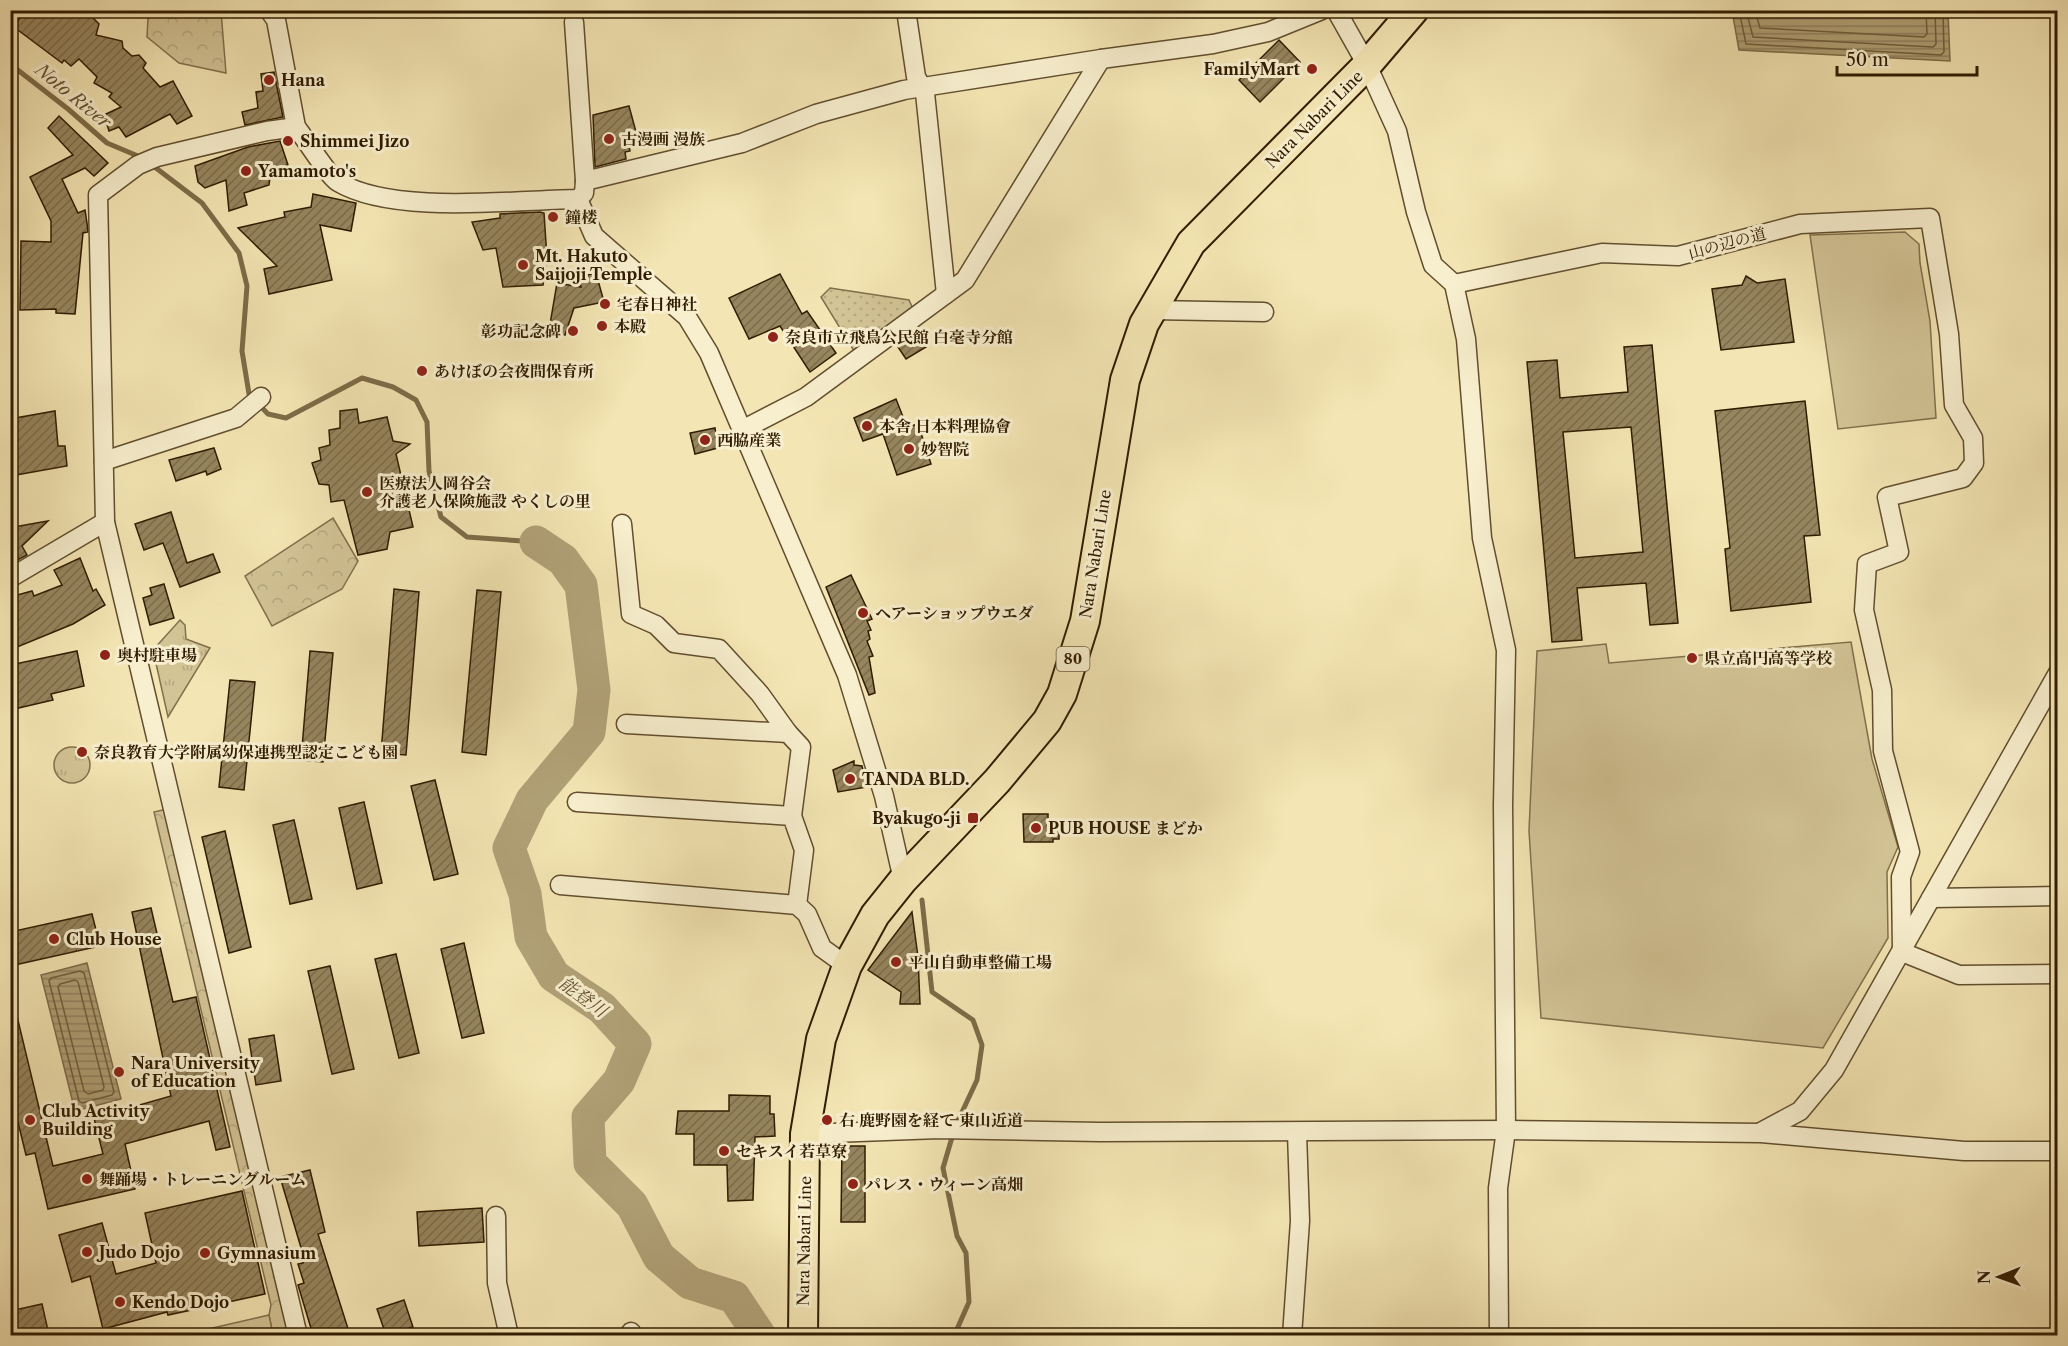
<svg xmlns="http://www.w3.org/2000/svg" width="2068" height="1346" font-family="'Libre Caslon Text','Noto Serif JP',serif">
<defs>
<pattern id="grass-tufts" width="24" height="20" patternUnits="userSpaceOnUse" patternTransform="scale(1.5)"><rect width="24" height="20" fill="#d3c496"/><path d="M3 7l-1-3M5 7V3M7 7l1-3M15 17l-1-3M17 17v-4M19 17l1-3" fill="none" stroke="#b5a880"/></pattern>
<pattern id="forest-crowns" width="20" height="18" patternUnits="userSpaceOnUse" patternTransform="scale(1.5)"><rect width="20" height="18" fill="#d3c496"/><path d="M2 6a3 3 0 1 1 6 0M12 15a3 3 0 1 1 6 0" fill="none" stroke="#b5a880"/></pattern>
<pattern id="park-dots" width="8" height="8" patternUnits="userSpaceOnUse" patternTransform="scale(1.5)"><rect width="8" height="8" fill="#d3c496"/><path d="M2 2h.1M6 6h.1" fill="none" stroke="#b5a880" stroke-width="1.8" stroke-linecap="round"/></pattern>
<pattern id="water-rules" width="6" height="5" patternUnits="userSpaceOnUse" patternTransform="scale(1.5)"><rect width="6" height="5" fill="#b1a177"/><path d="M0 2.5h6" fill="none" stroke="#90825f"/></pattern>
<pattern id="building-hatch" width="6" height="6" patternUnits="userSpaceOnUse" patternTransform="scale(1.5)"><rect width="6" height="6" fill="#96855e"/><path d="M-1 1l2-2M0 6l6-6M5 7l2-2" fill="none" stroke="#7b6c4b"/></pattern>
</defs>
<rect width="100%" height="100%" fill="#f4e6b4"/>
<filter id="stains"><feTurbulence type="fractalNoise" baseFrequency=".00333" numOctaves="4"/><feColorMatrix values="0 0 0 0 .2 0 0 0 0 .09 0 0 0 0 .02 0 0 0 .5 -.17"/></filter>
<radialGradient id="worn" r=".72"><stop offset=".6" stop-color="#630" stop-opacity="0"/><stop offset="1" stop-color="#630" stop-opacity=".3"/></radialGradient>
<!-- grass -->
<g fill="url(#grass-tufts)" stroke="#82704c" stroke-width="1.5">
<polygon points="180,620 185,625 186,639 210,648 168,717 153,650"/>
<circle cx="72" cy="765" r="18"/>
</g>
<!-- forest -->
<g fill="url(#forest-crowns)" stroke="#82704c" stroke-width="1.5">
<polygon points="170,11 221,11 226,73 179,63 147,37 148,18"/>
<polygon points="333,518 358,561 342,589 272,626 245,576"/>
<polygon points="167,809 290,1335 273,1335 269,1315 271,1305 154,812"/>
</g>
<!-- park -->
<polygon fill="url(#park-dots)" stroke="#82704c" stroke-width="1.5" points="830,288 909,300 913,309 854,351 821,297"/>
<!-- pitch -->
<g fill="#d3c496" stroke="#82704c" stroke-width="1.5">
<polygon points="1905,232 1919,244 1920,263 1930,321 1936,418 1838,429 1810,235"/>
<polygon points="1851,642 1872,759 1898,847 1887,872 1888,938 1823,1048 1541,1018 1529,831 1537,651 1606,644 1609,663"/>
<polygon points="269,1315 273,1335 182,1335"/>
</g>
<!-- water -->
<g fill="url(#water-rules)" stroke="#7d6c48" stroke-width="1.5">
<polygon points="1732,11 1948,11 1950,61 1739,50"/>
<polygon points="87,963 121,1099 75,1111 41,975"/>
</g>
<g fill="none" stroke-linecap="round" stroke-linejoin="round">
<!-- shore -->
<g stroke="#705e3c" stroke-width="1.5">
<polyline points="1739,10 1746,44 1941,55 1944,52 1943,10"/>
<polyline points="1746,10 1753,37 1933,47 1936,44 1935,10"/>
<polyline points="1755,10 1760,28 1924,37 1927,34 1926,10"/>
<polygon points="80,971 84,973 114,1092 112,1095 82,1103 79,1101 49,981 51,978"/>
<polygon points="75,980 78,982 104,1087 103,1090 88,1094 84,1091 58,987 60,984"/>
</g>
<!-- stream -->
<g stroke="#7d6c48" stroke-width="5">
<polyline points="10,64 68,109 107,143 145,159"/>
<polyline points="152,165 202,203 239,253 247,286 242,351 249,394 268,414 286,418 362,378 393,387 416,400 427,422 429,471 441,517 467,537 536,542"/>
<polyline points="922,900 932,992 973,1020 982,1045 977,1080 956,1125"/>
<polyline points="953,1134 943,1168 957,1236 966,1253 969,1302 954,1336"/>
</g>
<!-- river -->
<polyline stroke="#b1a177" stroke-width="33" points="536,542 563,560 581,585 594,690 589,732 532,800 509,848 525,894 531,937 554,976 602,1008 635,1044 619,1081 588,1117 590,1163 632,1205 659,1257 690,1283 734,1297 760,1336"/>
</g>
<!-- building -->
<g fill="url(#building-hatch)" stroke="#301c01" stroke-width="1.5" fill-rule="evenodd">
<polygon points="25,10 80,10 84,15 90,15 99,24 96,35 122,41 123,48 132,56 139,55 146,63 143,68 160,87 173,81 192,116 177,124 170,114 126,137 119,127 109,131 104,115 121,107 109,97 112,93 94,83 97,77 79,59 71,66 64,60 62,63 14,27"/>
<polygon points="1279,40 1300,62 1260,102 1239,80"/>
<polygon points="274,72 283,117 245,125 242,112 258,108 256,92 263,91 261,74"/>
<polygon points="629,106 636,132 627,134 630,151 625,152 626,159 595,167 593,115"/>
<polygon points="59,116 108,163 94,176 85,168 62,179 78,213 85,210 87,223 88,232 83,233 75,314 56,313 56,309 20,310 21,241 51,242 51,221 30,177 73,155 48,128"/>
<polygon points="280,141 288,165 280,167 280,175 270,178 269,185 244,193 247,205 229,211 226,180 205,188 198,182 195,166 248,147"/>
<polygon points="313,194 356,203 351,231 320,225 332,280 269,294 264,269 277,266 238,228 285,217 284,212 311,207"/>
<polygon points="540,212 544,213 547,258 543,285 503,287 496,248 483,250 472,222 500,218 500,214"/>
<polygon points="596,273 604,302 574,308 565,335 549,330 557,283 581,287 579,277"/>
<polygon points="780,274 802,314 807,311 836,353 810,372 780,326 749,339 729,298"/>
<polygon points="1746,276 1757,283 1785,279 1794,342 1721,350 1712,289 1742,285"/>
<polygon points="918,335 926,347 906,359 898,347"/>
<path d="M1652,345L1678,623L1650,625L1646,583L1577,588L1582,640L1552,642L1527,362L1557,360L1560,398L1628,392L1624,347ZM1631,427L1643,552L1575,558L1563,432Z"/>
<polygon points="896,399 907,427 918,424 931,464 897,475 883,434 863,441 854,418"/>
<polygon points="1805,401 1820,535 1804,536 1811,602 1731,611 1725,549 1730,548 1715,411"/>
<polygon points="357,409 359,423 387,417 393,441 410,444 396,454 413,527 390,532 387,549 358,555 344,500 331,502 329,485 319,484 312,463 321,460 319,448 330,445 329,430 340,428 340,411"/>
<polygon points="55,411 58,446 65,446 67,466 10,476 10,419"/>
<polygon points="715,428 718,448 695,454 690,433"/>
<polygon points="214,448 221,469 207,475 206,471 176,481 169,460"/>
<polygon points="171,512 187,563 213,554 220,572 180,587 163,543 144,550 135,524"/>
<polygon points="10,521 14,527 48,521 22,546 27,555 10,564"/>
<polygon points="80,558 93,591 96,589 105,605 73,624 10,650 10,597 32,591 34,596 62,585 54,570"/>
<polygon points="851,575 872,619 867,621 871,630 868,631 870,639 867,641 873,656 869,657 875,693 869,695 826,587"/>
<polygon points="164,584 174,618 150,625 143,598 152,595 150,588"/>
<polygon points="394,589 419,592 406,755 381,753"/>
<polygon points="477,590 501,592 486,755 462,752"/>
<polygon points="77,651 84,686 51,694 53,700 10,710 10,665"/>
<polygon points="310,651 333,653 323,762 301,760"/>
<polygon points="230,680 255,682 244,790 219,787"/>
<polygon points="854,761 854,765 862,766 867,787 838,792 833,770"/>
<polygon points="435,780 458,874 434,880 411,786"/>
<polygon points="364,802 382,883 357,889 339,808"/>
<polygon points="1023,814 1048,814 1048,825 1059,825 1059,839 1053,839 1053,842 1024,842"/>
<polygon points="294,820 312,899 290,904 273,825"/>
<polygon points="225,831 251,947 229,953 202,837"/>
<polygon points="151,908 173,1002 196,997 230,1147 216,1150 209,1121 125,1144 135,1189 48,1209 35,1153 26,1155 10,1090 10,1013 16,1012 53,1166 103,1154 94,1118 171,1096 132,912"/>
<polygon points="912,912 918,957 920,1004 900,1004 901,992 868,970"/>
<polygon points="92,914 100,946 10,966 10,932"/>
<polygon points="464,943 484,1033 462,1038 441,949"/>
<polygon points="396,954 419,1053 399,1058 375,959"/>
<polygon points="330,966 354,1069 332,1074 308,971"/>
<polygon points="274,1035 281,1081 256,1085 249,1039"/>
<polygon points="729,1095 770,1096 770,1114 774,1114 775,1136 755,1137 753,1200 728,1201 727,1165 694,1165 694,1134 676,1134 678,1111 729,1111"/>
<polygon points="842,1146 865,1146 865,1222 841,1222"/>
<polygon points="310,1170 325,1232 318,1234 350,1335 313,1335 298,1285 304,1283 298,1264 303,1263 302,1251 280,1177"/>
<polygon points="242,1191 265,1294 168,1315 167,1312 103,1329 90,1276 72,1282 59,1235 102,1223 116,1274 156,1263 145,1213"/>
<polygon points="482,1208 484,1242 419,1246 417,1212"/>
<polygon points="404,1300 413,1327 386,1335 377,1309"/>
<polygon points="42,1304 49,1335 10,1335 10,1311"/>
</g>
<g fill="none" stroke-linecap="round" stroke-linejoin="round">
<defs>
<g id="minor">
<polyline points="269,10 276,20 296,127"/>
<polyline points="906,10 916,77 925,93 946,294"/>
<polyline points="1336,10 1367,65 1397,131 1416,212 1433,265 1454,284 1466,339 1482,538 1506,650 1503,805 1506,1130 1498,1188 1499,1336"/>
<polyline points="585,181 742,143 816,114 904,90 1101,59 1213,44 1268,32 1322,10"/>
<polyline points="578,199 594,236 687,317 709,353 847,675 884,796 903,880"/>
<polyline points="1454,284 1602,253 1678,256 1800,224 1930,218 1949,334 1954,405 1973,438 1974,463 1963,478 1887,497 1899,552 1867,564 1864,610 1882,690 1883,751 1910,852 1901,877 1902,952 1959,975 2058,974"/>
<polyline points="1152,310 1264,312"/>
<polyline points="742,430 806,397 965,280 1101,59"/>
<polyline points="104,461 236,418 261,397"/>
<polyline points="622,524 631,614 656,625 674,643 719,649 760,694 788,733"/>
<polyline points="10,578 105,522"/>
<polyline points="626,724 788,733 801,747 792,816"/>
<polyline points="577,802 792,816 804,850 797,905"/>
<polyline points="560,885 797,905 807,914 822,948 847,966"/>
<polyline points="1931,898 2058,896"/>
<polyline points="1761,1132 1800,1111 1834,1070 2058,673"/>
<polyline points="805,1134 939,1129 1100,1132 1506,1130 1761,1133 1964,1151 2058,1151"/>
<polyline points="496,1216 497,1283 509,1336"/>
<polyline points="631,1332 632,1336"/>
<path d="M298,1336L105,522L98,195L138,165L157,157L267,131L296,127C305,138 329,177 338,182C393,215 513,200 578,199L584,193L585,181L574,22"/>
<polyline points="1292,1336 1300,1221 1297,1133"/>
</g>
<polyline id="primary" points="803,1336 805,1134 821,1039 847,966 875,915 903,880 997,781 1047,721 1062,694 1085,621 1125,380 1144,324 1191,243 1367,65 1414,10"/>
</defs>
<!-- minor casing -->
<use href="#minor" stroke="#614e2e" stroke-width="21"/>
<!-- primary casing -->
<use href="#primary" stroke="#301c01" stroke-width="32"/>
<!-- minor -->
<use href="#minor" stroke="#f8efce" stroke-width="18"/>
<!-- primary -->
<use href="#primary" stroke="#f4e6b4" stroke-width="28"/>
</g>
<!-- markers -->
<g fill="#8f2418" stroke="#f8efce" stroke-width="2">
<circle cx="1312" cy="69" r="6"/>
<circle cx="269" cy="80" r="6"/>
<circle cx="609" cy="139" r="6"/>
<circle cx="288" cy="141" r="6"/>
<circle cx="246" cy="171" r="6"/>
<circle cx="553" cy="217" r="6"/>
<circle cx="523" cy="265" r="6"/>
<circle cx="605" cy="304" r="6"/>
<circle cx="602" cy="326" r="6"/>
<circle cx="573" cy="331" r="6"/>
<circle cx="773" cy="337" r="6"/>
<circle cx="422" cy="371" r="6"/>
<circle cx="867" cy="426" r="6"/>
<circle cx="705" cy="440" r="6"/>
<circle cx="909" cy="449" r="6"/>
<circle cx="367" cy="492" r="6"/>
<circle cx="863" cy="613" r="6"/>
<circle cx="105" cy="655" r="6"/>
<circle cx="1692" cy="658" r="6"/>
<circle cx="82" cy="752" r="6"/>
<circle cx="850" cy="779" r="6"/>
<rect x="967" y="812" width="12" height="12" rx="3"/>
<circle cx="1036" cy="828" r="6"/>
<circle cx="54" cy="939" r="6"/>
<circle cx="896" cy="962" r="6"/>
<circle cx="119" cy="1072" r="6"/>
<circle cx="30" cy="1120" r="6"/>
<circle cx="827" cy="1120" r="6"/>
<circle cx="724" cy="1151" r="6"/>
<circle cx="87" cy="1179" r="6"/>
<circle cx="853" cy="1184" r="6"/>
<circle cx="87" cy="1252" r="6"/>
<circle cx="205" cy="1253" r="6"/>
<circle cx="120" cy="1302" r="6"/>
</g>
<g text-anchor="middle" stroke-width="6" stroke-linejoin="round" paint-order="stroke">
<!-- shield labels -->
<rect fill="#f8efce" stroke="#6c5b3e" stroke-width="1.5" x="1056.5" y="647" width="33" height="24" rx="4.5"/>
<g font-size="15" font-weight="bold" fill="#301c01">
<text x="1073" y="664">80</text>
</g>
<!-- poi labels -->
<g font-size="16" font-weight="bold" fill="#301c01" stroke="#f8efce" text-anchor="start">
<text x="1300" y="75" text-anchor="end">FamilyMart</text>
<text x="281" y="86">Hana</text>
<text x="621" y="145">古漫画 漫族</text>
<text x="300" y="147">Shimmei Jizo</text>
<text x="258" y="177">Yamamoto's</text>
<text x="565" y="223">鐘楼</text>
<text x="535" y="262">Mt. Hakuto<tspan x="535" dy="18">Saijoji Temple</tspan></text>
<text x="617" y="310">宅春日神社</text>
<text x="614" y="332">本殿</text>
<text x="561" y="337" text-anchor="end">彰功記念碑</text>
<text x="785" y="343">奈良市立飛鳥公民館 白毫寺分館</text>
<text x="434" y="377">あけぼの会夜間保育所</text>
<text x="879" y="432">本舎 日本料理協會</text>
<text x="717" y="446">西脇産業</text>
<text x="921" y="455">妙智院</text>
<text x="379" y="489">医療法人岡谷会<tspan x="379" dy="18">介護老人保険施設 やくしの里</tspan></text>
<text x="875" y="619">ヘアーショップウエダ</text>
<text x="117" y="661">奥村駐車場</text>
<text x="1704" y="664">県立高円高等学校</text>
<text x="94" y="758">奈良教育大学附属幼保連携型認定こども園</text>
<text x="862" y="785">TANDA BLD.</text>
<text x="961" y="824" text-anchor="end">Byakugo-ji</text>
<text x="1048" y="834">PUB HOUSE まどか</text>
<text x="66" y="945">Club House</text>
<text x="908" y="968">平山自動車整備工場</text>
<text x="131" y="1069">Nara University<tspan x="131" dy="18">of Education</tspan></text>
<text x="42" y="1117">Club Activity<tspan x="42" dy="18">Building</tspan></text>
<text x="839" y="1126">右 鹿野園を経て 東山近道</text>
<text x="736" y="1157">セキスイ若草寮</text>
<text x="99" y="1185">舞踊場・トレーニングルーム</text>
<text x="865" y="1190">パレス・ウィーン高畑</text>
<text x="99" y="1258">Judo Dojo</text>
<text x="217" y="1259">Gymnasium</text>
<text x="132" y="1308">Kendo Dojo</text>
</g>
<!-- street labels -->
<g font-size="16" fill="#301c01" stroke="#f8efce">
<text transform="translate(1314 119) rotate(-45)" y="6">Nara Nabari Line</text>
<text transform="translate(1727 243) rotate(-15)" y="6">山の辺の道</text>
<text transform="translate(1095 554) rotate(-81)" y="6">Nara Nabari Line</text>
<text transform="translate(804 1241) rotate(-89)" y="6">Nara Nabari Line</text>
</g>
<!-- water labels -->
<g font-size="18" font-style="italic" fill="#645130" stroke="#f8efce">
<text transform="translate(73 96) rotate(39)" y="6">Noto River</text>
<text transform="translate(583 997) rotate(36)" y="6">能登川</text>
</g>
</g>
<!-- margin -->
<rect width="2068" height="1346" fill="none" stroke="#f4e6b4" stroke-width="36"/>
<rect x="12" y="12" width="2044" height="1322" fill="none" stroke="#301c01" stroke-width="3"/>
<rect x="18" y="18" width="2032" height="1310" fill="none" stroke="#301c01" stroke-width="1.5"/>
<!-- north arrow -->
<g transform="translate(1999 1277) rotate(269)" stroke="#f8efce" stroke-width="4.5" paint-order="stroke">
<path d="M0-4.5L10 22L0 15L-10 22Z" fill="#301c01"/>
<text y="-9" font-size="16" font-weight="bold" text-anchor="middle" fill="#301c01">N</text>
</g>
<!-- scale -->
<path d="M1837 66v9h140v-9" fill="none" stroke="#301c01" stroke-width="3"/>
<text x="1846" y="66" font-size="18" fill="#301c01" stroke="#f8efce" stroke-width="4.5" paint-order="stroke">50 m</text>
<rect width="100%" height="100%" filter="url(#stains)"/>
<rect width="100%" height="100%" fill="url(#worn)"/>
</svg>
